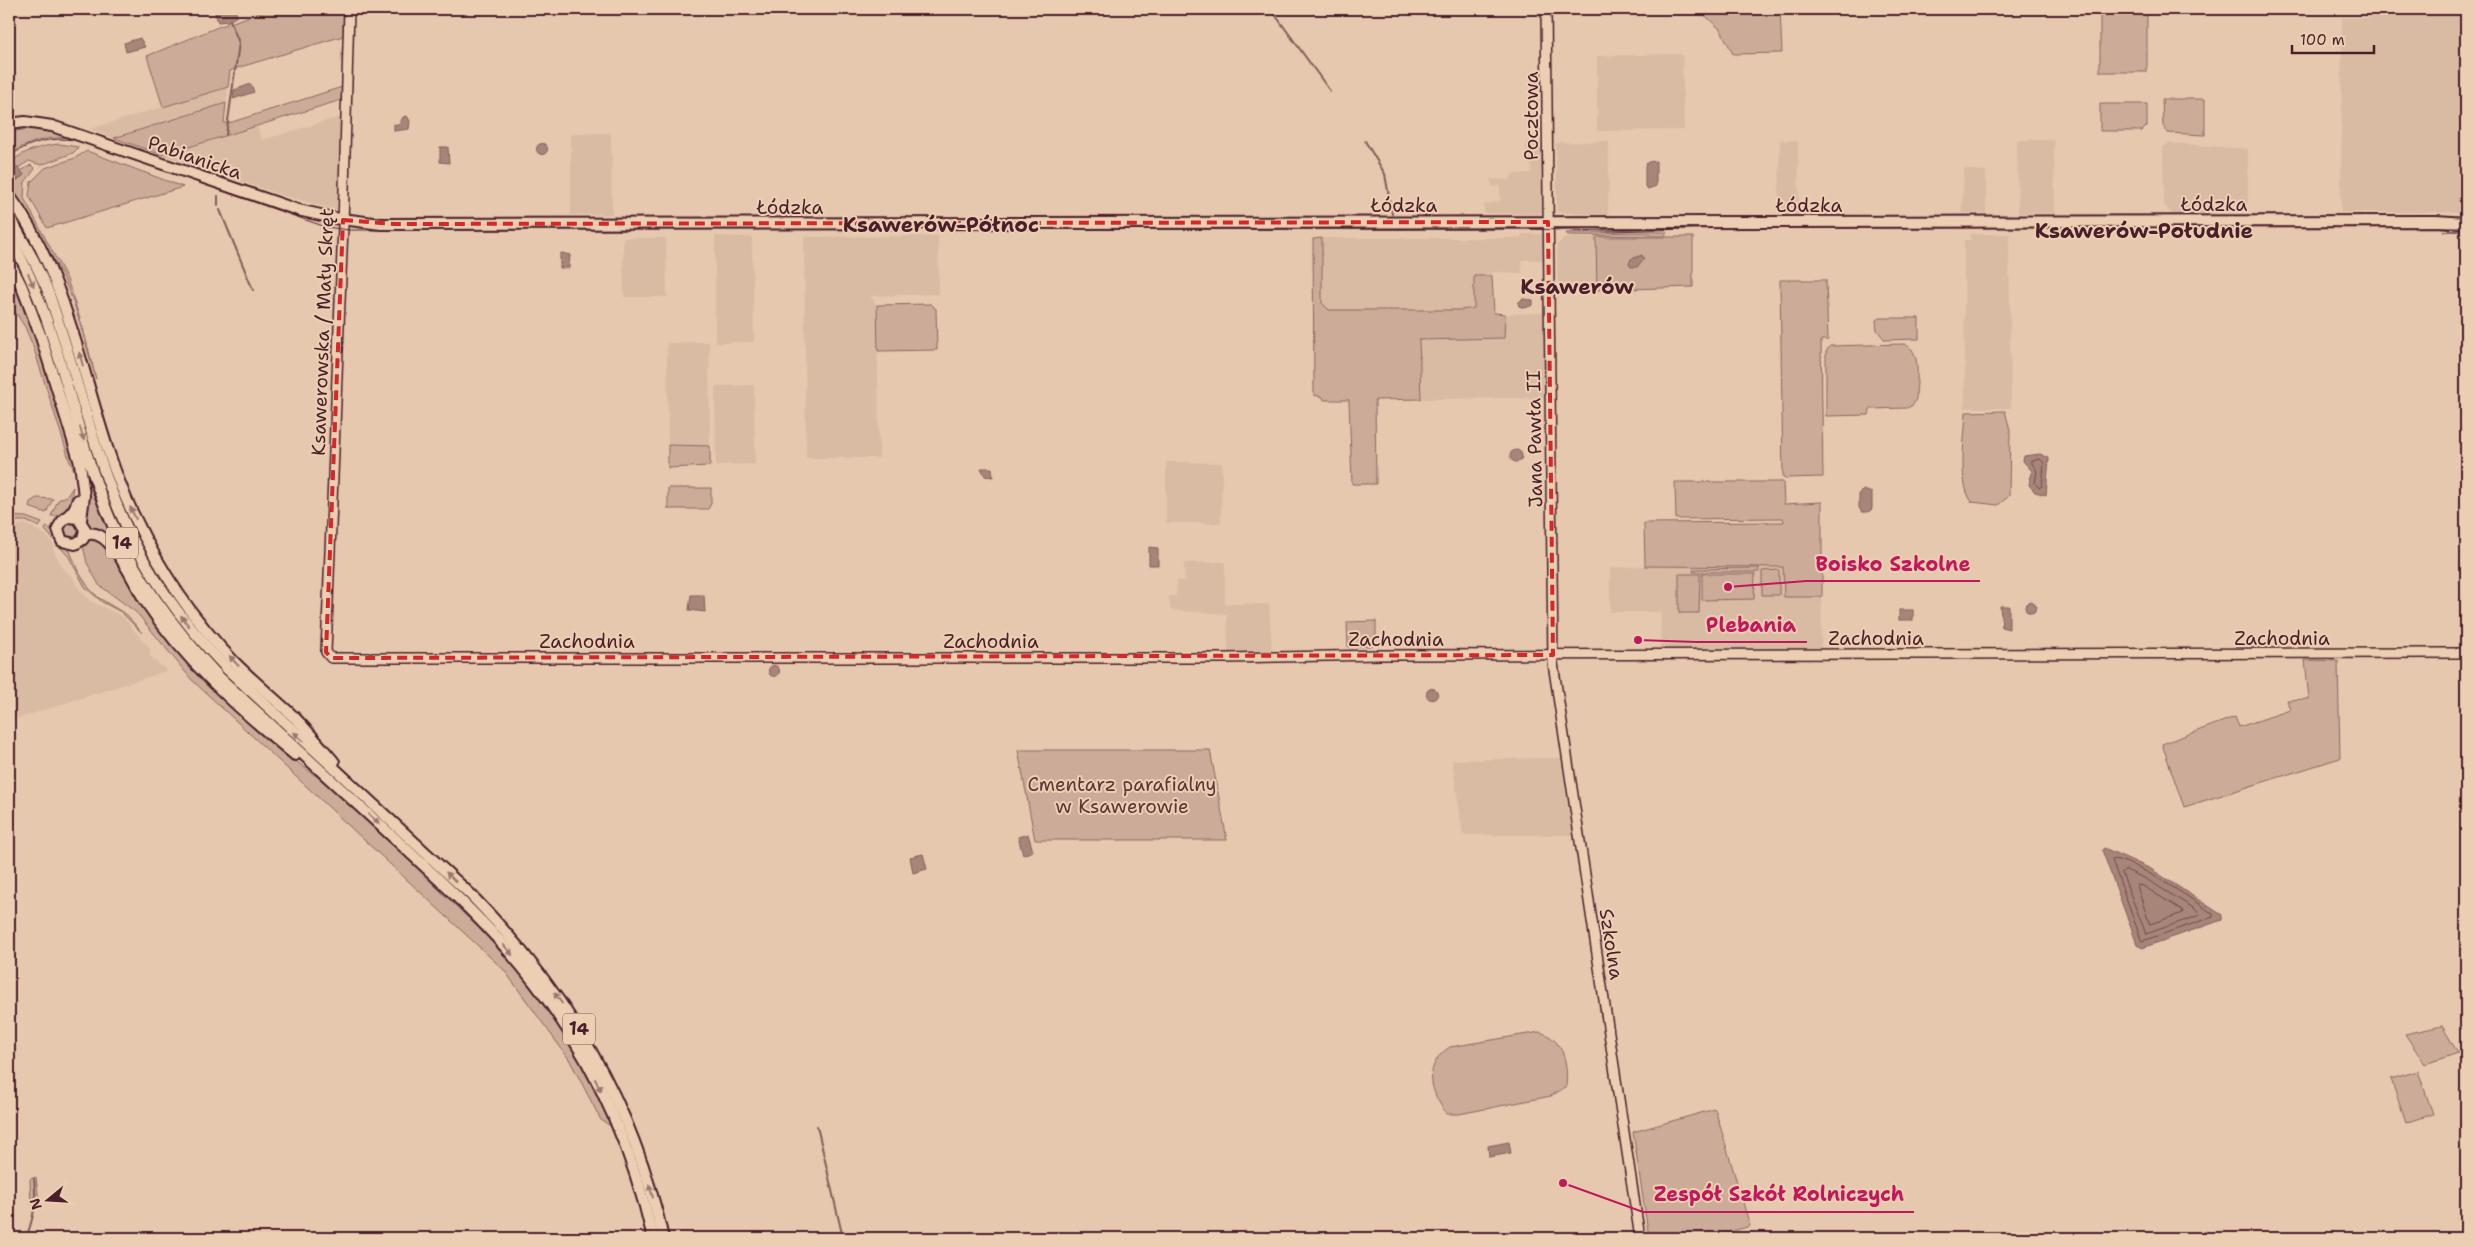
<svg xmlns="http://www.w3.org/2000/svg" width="2475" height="1247" font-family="'Shantell Sans',sans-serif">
<rect width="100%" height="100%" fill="#e6c8ae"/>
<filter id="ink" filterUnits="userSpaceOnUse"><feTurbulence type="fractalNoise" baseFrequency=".02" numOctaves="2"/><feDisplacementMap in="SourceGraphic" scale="10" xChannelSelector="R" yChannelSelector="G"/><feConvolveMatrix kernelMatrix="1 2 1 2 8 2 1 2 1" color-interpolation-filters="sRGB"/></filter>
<g filter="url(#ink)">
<!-- built -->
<g fill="#d9baa3">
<polygon points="2370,9 2466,9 2466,212 2341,212 2342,18 2370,18"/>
<polygon points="1682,54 1684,130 1597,131 1597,56"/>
<polygon points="228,87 226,103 114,138 90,129"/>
<polygon points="340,117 337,210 281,195 163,155 257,127 262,140"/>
<polygon points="611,133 612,214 571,215 571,134"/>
<polygon points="1780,140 1798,141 1799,214 1779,213"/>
<polygon points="2017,140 2054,140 2055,213 2018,213"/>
<polygon points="1526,141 1542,143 1542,212 1539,214 1484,213 1484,205 1500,201 1500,185 1493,187 1490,179 1510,180 1513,174 1531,173 1532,166 1526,163"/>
<polygon points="1609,141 1608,215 1557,212 1556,143"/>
<polygon points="2169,143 2248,149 2248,203 2213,203 2213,214 2173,215 2164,205 2163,147"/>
<polygon points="1964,169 1986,171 1986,213 1962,213"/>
<polygon points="1522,234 1542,234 1543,260 1522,260 1522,273 1493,272 1492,276 1474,276 1475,307 1461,310 1329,310 1322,303 1322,238 1521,238"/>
<polygon points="1970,234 2009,234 2011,408 1965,408 1964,240 1970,240"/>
<polygon points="715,236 752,237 754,342 715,343"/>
<polygon points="938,236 939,294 870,296 877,305 879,458 806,458 804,237"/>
<polygon points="1565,237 1596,237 1597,285 1558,286 1557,245"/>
<polygon points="623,238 666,238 667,297 624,297"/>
<polygon points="1543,313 1544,398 1421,399 1419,339 1504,338 1505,314"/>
<polygon points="709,342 710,446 668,445 667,343"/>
<polygon points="754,385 755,464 716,465 715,386"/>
<polygon points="1166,462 1222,463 1221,523 1166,523"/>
<polygon points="25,524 46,535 54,545 53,549 62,567 73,578 77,586 90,601 122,616 150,649 150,656 167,671 9,721 9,526"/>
<polygon points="1225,562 1225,604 1269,604 1272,652 1228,653 1227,614 1170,610 1169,596 1176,596 1177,581 1185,581 1184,563"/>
<polygon points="1645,566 1783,567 1784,597 1822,597 1821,648 1660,650 1661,612 1610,612 1610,568"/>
<polygon points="1561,758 1573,835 1463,835 1452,760"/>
</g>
<!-- green -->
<g fill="#ccac98" stroke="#8b6662">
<polygon points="271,9 344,9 343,36 237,68 230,71 228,87 163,107 147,56 218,27"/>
<polygon points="1698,9 1780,9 1782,53 1733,54 1721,30"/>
<rect x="2100" y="9" width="47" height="63"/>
<polygon points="342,87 341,100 163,155 114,138 226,103 224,123 229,123"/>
<polygon points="2162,99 2205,99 2205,135 2168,133 2163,126"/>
<polygon points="2100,104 2147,104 2147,126 2142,131 2100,131"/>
<path d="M36,128L48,129L81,140C54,134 30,140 9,155V132Z"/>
<path d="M59,144L79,147L73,153L41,165L29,161L18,168L16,166L9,172V163C24,151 40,146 59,144Z"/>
<polygon points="87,151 183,187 47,228 29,196 31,182 45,168 75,158"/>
<polygon points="31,165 35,169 25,182 24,198 67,279 83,328 96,379 74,304 63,277 29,214 9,187 9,178 13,183 24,175 21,171"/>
<polygon points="1566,226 1667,226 1667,228 1609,230 1583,227 1566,228"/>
<polygon points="1667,232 1665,236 1568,235 1566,233"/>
<polygon points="1596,237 1693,237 1693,287 1597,290"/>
<polygon points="1322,238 1322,303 1329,310 1461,310 1474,308 1474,276 1492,276 1494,313 1505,314 1504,338 1419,340 1421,399 1375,400 1376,484 1352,484 1349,400 1324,400 1323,397 1314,395 1313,239"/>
<polygon points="9,271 33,326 79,479 70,462 33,346 25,327 9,302"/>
<polygon points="1780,280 1826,280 1828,340 1821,340 1823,477 1783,478"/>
<polygon points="931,304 936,309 937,350 878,351 877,305"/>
<polygon points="1879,318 1919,318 1919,339 1885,340 1877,330 1876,320"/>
<path d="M1904,344C1923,350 1916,383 1916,399L1913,405L1907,408L1870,409L1869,415L1826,416V352L1830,346Z"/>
<path d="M2005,411L2010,430L2009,496L1998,505L1972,502C1957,482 1965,437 1966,412Z"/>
<polygon points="668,445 710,446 710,466 668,468"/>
<polygon points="80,450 93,491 117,546 101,533 90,528 86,519 87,479"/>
<polygon points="1675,482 1783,482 1784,504 1822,502 1822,597 1784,597 1783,567 1645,566 1644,523 1784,522 1783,518 1676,519"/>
<path d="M73,487L70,504L72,506C67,513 61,517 51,516L58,500L67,496Z"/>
<polygon points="668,488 711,488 711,504 708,509 668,509"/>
<polygon points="37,498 53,499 46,513 29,507 30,502"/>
<polygon points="9,516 26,517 42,523 39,527 26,521 9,521"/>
<circle cx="71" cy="531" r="8"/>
<polygon points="47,526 53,531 59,543 70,551 78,571 89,588 99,598 127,615 142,633 121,612 102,602 85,587 69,557 45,530"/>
<polygon points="95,537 109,550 133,592 170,643 209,686 278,748 335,790 505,953 568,1038 614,1128 601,1120 569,1059 504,970 192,680 137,613 99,585 87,563 83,546 86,540"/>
<polygon points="1759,568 1759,572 1693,572 1694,569"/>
<polygon points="1779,570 1779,595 1762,595 1762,571"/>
<polygon points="1679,574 1700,574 1699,613 1679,613"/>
<polygon points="1702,574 1755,574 1754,599 1702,600"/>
<polygon points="1376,621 1376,643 1370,646 1348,647 1347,622"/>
<polygon points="2305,660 2338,661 2340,758 2184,807 2162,744 2235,717 2239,727 2290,710 2287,700 2309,699"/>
<polygon points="1018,750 1210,750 1227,840 1035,840"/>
<polygon points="2442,1026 2458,1053 2425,1064 2405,1034"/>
<path d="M1540,1032C1565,1040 1568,1065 1566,1087L1551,1096L1459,1114H1447C1429,1091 1423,1064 1450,1047Z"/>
<polygon points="2418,1071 2433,1114 2406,1123 2391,1079"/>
<polygon points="1715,1109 1750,1226 1710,1238 1649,1238 1633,1132"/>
<polygon points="36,1177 39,1202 31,1204 30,1179"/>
</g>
<!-- water -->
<g fill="#a88579" stroke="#825c5a">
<polygon points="221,9 235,9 237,16 229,21 218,22 215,13"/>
<polygon points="140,38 145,47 126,52 124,43"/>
<polygon points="251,84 254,92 233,99 234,90"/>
<polygon points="407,116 410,121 409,129 394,131 394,124 399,125 403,117"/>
<circle cx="542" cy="149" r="5.5"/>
<polygon points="440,147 448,147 449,163 440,162"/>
<polygon points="1656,161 1656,186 1648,189 1645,186 1645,165 1648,162"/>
<polygon points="17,166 24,175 13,183 9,178 9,172"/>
<polygon points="562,253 570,255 569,268 560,268 560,254"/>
<polygon points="1642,255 1644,259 1637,267 1631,267 1629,264 1631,259"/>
<polygon points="1522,299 1533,300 1533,305 1525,308 1519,306 1518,303"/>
<circle cx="1516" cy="456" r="6"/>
<polygon points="2040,454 2049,458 2046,495 2035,492 2029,485 2032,471 2023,461 2024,456"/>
<polygon points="981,468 992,468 993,477 985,476"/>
<polygon points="1864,490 1872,493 1872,509 1868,512 1862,512 1859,508 1859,493"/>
<polygon points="1149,547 1158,548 1158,565 1149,565"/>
<polygon points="691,595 704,595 705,612 689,610"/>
<polygon points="2032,601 2037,607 2034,612 2031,613 2026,611 2025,607 2028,602"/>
<polygon points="2000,606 2009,606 2009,629 2002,627"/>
<rect x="1899" y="610" width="14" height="10"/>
<circle cx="774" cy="671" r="5.5"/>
<circle cx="1432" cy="694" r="5.5"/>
<polygon points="1028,834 1033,851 1023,855 1018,837"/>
<polygon points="2104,848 2151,869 2222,915 2222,920 2142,948 2137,944 2102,850"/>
<polygon points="923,854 927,869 913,873 910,857"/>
<polygon points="1509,1142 1511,1153 1489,1157 1488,1146"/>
</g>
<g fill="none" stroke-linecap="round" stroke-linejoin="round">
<!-- shore -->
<g stroke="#70484a" stroke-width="1">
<polygon points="2040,459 2044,463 2042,486 2039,488 2035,483 2037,471 2031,462"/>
<path d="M2112,859C2133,859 2194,900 2213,914V917L2142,941Z"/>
<polygon points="2126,870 2146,879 2195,909 2200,915 2146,934 2122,873"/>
<polygon points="2137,885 2143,886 2182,910 2183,913 2150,924"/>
</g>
<!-- stream -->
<g stroke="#825c5a" stroke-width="2">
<polyline points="1271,9 1330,91"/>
<polyline points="226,135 239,43 230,20"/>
<polyline points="1365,141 1385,174 1392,214"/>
<polyline points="224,179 224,176"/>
<polyline points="218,205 218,196"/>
<polyline points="220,210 253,290"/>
<polyline points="2444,231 2466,231"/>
<polyline points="817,1126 843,1238"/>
<path d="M26,1238C34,1217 37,1201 34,1179"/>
</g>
<defs>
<g id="tertiary">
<polyline points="349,9 343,226 326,652 331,658 1227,658 1380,655 2466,653"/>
<polyline points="1546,9 1553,663 1640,1238"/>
</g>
<g id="secondary">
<polyline points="9,124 25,122 52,126 298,210 334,218 381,224 2436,221 2466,223"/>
<polyline points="9,261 22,287 41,337 80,463 84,496 81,520"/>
<path d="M68,517L78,518L85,529L83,539L75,544L62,541L58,529C62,516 73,517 78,500"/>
</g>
<g id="primary">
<path d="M9,195C78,290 84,410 133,514C159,569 193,620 235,663C254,682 275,699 294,717C308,731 321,747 334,762"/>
<path d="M9,216L34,261L47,289C75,364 90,444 122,517C147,575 184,624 227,669L470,894C567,993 633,1102 663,1238"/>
<path d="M9,236C61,325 71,428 111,521C137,580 175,630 219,677C276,730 334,782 391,835C442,882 493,928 535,983C593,1058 632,1147 653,1238"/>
<path d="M84,536C108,521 134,583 144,599C184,660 239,709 295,755"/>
</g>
</defs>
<!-- tertiary casing -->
<use href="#tertiary" stroke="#4a1f2b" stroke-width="12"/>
<!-- secondary casing -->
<use href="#secondary" stroke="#4a1f2b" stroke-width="14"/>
<!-- primary casing -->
<use href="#primary" stroke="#4a1f2b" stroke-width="14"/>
<!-- tertiary -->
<use href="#tertiary" stroke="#eccfb3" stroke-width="9"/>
<!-- secondary -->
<use href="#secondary" stroke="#eccfb3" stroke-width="10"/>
<!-- primary -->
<use href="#primary" stroke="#eccfb3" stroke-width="10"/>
<!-- tram -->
<path stroke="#4a1f2b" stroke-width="1" d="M9,157C28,142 51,137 75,140L326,227L349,230L1525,229L1609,231L1730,228L2466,227"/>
</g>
<!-- one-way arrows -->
<defs><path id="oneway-solid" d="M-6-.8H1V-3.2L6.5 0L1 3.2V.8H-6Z" transform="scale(1.25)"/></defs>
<g fill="#9b776f">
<use href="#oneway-solid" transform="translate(31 280) rotate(66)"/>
<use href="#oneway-solid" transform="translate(81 359) rotate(-106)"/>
<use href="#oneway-solid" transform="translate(82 434) rotate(73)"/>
<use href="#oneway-solid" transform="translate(133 513) rotate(-115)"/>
<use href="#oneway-solid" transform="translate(185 621) rotate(-128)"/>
<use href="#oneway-solid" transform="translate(234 661) rotate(-133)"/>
<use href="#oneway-solid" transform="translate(299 737) rotate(-138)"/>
<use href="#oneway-solid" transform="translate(374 819) rotate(43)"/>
<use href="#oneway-solid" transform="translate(451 877) rotate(-136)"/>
<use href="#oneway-solid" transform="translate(508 950) rotate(49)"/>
<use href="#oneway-solid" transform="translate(558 998) rotate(-126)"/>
<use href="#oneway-solid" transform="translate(598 1085) rotate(63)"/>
<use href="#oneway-solid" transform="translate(651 1191) rotate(-106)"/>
</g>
</g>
<!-- marked area -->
<path fill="none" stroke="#d62828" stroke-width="4" stroke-dasharray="10 6" stroke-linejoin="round" d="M343,220L394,224L1548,222L1553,655L331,658L326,652Z"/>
<g text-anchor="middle" stroke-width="4" stroke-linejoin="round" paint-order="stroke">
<!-- shield labels -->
<g fill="#eccfb3" stroke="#7b5454" stroke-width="1">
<rect x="106" y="527.5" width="32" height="31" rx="4"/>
<rect x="563" y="1013.5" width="32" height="31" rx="4"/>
</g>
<g font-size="18" font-weight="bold" fill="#4a1f2b">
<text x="122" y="549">14</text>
<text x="579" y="1035">14</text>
</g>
<!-- street labels -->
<g font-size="19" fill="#4a1f2b" stroke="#eccfb3">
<text transform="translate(1531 116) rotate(-90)" y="7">Pocztowa</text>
<text transform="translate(195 157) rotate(19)" y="7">Pabianicka</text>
<text x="2214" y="211">Łódzka</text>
<text x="1404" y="212">Łódzka</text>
<text x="1809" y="212">Łódzka</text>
<text x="790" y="214">Łódzka</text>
<text transform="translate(322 332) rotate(-88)" y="7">Ksawerowska / Mały Skręt</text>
<text transform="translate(1534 439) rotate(-91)" y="7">Jana Pawła II</text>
<text x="1876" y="645">Zachodnia</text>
<text x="2282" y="645">Zachodnia</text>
<text x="1396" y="646">Zachodnia</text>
<text x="587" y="648">Zachodnia</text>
<text x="991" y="648">Zachodnia</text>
<text transform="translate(1612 944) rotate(81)" y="7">Szkolna</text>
</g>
<!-- park labels -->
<g font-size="19" fill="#5e343b" stroke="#eccfb3">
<text x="1122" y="791">Cmentarz parafialny<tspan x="1122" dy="22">w Ksawerowie</tspan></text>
</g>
<!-- quarter labels -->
<g font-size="21" font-weight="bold" fill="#4a1f2b" stroke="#eccfb3">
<text x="941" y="232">Ksawerów-Północ</text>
<text x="2144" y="238">Ksawerów-Południe</text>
<text x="1577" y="294">Ksawerów</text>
</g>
</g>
<!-- callouts -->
<path fill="none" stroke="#c2185b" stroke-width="2" d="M1728 587L1806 581H1980M1638 640L1696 642H1807M1563 1183L1643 1212H1914"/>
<g fill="#c2185b" stroke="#eccfb3" stroke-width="2">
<circle cx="1728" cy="587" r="5"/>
<circle cx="1638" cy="640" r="5"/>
<circle cx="1563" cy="1183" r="5"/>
</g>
<g font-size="20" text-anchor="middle" font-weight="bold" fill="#c2185b" stroke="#eccfb3" stroke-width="4" stroke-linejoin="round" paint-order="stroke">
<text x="1893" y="571">Boisko Szkolne</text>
<text x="1751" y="632">Plebania</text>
<text x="1779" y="1201">Zespół Szkół Rolniczych</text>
</g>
<!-- margin -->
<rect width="2475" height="1247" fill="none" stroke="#eccfb3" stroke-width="30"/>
<rect x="15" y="15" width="2445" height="1217" fill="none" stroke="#4a1f2b" stroke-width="2" filter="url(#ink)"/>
<!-- north arrow -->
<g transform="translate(48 1200) rotate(252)" stroke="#eccfb3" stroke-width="4" paint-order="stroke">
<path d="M0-4L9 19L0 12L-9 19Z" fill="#4a1f2b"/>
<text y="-8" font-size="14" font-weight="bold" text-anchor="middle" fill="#4a1f2b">N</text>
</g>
<!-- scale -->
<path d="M2292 45v8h82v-8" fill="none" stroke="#4a1f2b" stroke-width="2.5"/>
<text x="2300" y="45" font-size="15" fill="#4a1f2b" stroke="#eccfb3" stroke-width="4" paint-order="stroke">100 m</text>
</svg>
